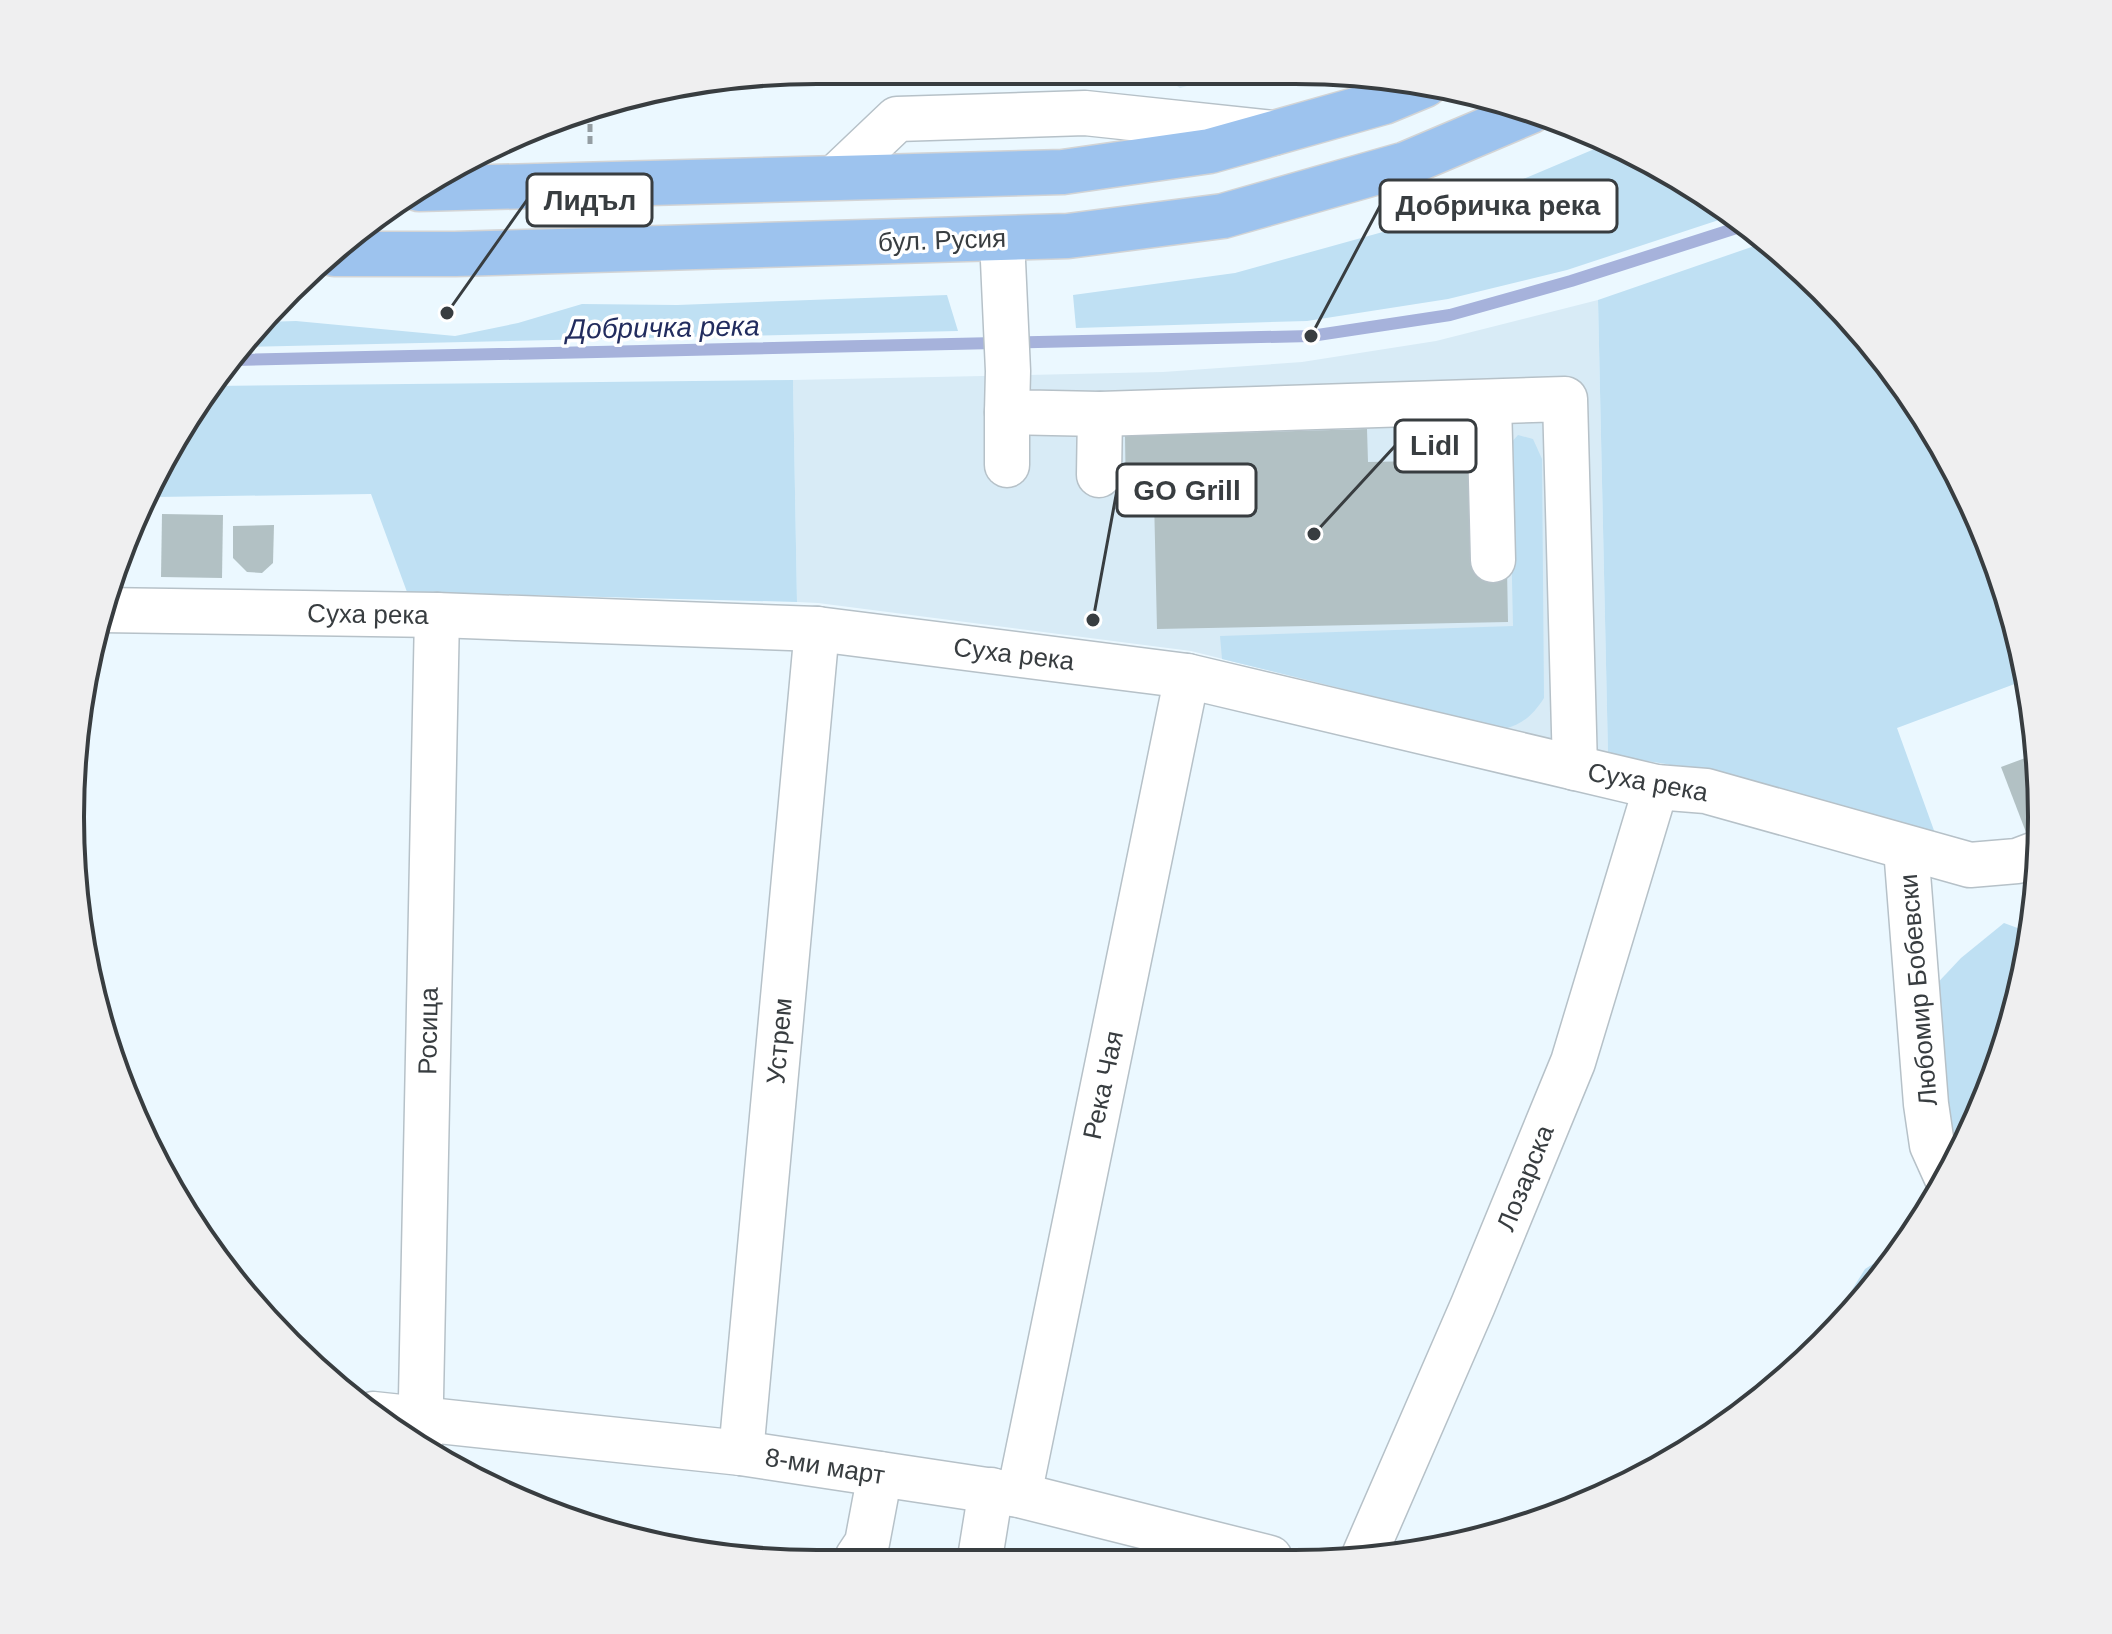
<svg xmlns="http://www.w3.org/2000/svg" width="2112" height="1634" font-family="Helvetica,sans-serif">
<rect width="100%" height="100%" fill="#ebf8ff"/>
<!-- built -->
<g fill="#d8ebf6">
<polygon points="1154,71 1240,71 1180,88"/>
<polygon points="1598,300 1608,755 1191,651 818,603 797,602 793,380 1163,372 1302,362 1436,341"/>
</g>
<!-- green -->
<g fill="#bfe0f3">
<polygon points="1611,142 1625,147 1734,215 1567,270 1448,299 1307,321 1076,328 1073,295 1235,273 1426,220"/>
<polygon points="1766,242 1916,402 1985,532 2028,672 2028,679 1897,728 1936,836 1666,764 1608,755 1598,300"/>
<polygon points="947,295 958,331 244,347 263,322 296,321 455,336 518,323 582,304 677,305"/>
<path d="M793,380L797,602L407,592L371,494L156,497C157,452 188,420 214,386Z"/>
<path d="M1518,435L1533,439L1542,459L1544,698C1533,715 1524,723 1505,729L1222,659L1220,636L1513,626L1509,445Z"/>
<polygon points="2004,923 2031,933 2028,963 1985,1103 1958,1154 1943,1117 1930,991 1961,958"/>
<polygon points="1908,1242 1823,1346 1812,1354 1865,1269"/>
</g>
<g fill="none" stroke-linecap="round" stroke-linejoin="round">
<!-- stream -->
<polyline stroke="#a6b2db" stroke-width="12" points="234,360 1311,336 1450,315 1571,281 1749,224"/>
</g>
<!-- building -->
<g fill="#b2c1c4">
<polygon points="1367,429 1368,462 1471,460 1507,569 1508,622 1157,629 1154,498 1126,499 1125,436"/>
<polygon points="162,514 223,515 222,578 161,577"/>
<polygon points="274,525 273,563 262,573 247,572 233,558 233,526"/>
<polygon points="2036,754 2042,817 2039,845 2032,848 2001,767"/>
</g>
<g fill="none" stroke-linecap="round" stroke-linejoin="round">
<defs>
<g id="minor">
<polyline points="836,177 897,119 1085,113 1273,133"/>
<polyline points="1002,239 1008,371 1007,412 1100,414 1565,399 1575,768"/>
<polyline points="1489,402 1493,560"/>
<polyline points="1007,465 1007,412"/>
<polyline points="1099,475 1100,414"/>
<polyline points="101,610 437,615 817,629 1187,676 1656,787 1706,791 1970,865 2017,861 2038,853"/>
<polyline points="1906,848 1926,1104 1932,1145 1946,1176"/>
<polyline points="373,1414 741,1453 1019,1495 1270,1558"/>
<polyline points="420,1447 437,615"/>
<polyline points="741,1453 817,629"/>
<polyline points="1019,1495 1187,676"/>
<polyline points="857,1558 867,1543 880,1474"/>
<polyline points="980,1558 991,1490"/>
<polyline points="1363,1558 1473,1305 1573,1062 1656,787"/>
</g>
<g id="major">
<polyline points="419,189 1063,172 1210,151 1384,102 1425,85"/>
<polyline points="334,254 455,254 1068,236 1223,216 1406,164 1531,111"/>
</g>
</defs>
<!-- minor casing -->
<use href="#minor" stroke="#b6c1c8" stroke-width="47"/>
<!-- major casing -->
<use href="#major" stroke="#d3d4d5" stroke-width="47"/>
<!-- path -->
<polyline stroke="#949da2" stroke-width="5" stroke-dasharray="8 4" stroke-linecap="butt" points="590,144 590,109"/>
<!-- minor -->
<use href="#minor" stroke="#fff" stroke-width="44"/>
<!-- major -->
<use href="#major" stroke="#9dc3ee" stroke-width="44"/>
</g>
<g text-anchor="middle" stroke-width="7" stroke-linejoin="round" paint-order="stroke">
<!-- street labels -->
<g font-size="26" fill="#383d40" stroke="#fff">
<text transform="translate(942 240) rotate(-2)" y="9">бул. Русия</text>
<text transform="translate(368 614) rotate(1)" y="9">Суха река</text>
<text transform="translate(1014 654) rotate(7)" y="9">Суха река</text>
<text transform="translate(1648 782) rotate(10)" y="9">Суха река</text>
<text transform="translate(1918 990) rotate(-95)" y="9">Любомир Бобевски</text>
<text transform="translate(428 1031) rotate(-89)" y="9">Росица</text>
<text transform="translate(779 1041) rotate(-85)" y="9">Устрем</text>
<text transform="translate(1103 1085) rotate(-78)" y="9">Река Чая</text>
<text transform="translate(1525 1178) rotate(-68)" y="9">Лозарска</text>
<text transform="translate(825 1466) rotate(9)" y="9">8-ми март</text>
</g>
<!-- water labels -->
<g font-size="28" font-style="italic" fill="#222c5e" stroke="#fff">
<text transform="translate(663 327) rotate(-1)" y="10">Добричка река</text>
</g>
</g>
<!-- crop -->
<path d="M0 0H2112V1634H0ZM817 84H1295A733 733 0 0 1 2028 817V817A733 733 0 0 1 1295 1550H817A733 733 0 0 1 84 817V817A733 733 0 0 1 817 84Z" fill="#efeff0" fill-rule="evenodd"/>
<path fill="none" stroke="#383d40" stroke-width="4" d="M817 84H1295A733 733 0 0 1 2028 817V817A733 733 0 0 1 1295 1550H817A733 733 0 0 1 84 817V817A733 733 0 0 1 817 84Z"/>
<!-- callouts -->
<path fill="none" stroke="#383d40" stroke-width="3" d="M447 313L527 200M1311 336L1380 206M1314 534L1395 446M1093 620L1117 490"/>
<g fill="#383d40" stroke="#fff" stroke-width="3">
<circle cx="447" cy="313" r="8"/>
<circle cx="1311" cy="336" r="8"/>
<circle cx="1314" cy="534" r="8"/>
<circle cx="1093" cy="620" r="8"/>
</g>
<g fill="#fff" stroke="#383d40" stroke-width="3">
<rect x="527" y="174" width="125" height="52" rx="8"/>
<rect x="1380" y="180" width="237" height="52" rx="8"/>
<rect x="1395" y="420" width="81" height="52" rx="8"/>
<rect x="1117" y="464" width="139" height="52" rx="8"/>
</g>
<g font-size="28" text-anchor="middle" font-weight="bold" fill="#383d40">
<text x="590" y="210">Лидъл</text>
<text x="1498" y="215">Добричка река</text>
<text x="1435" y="455">Lidl</text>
<text x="1187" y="500">GO Grill</text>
</g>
</svg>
